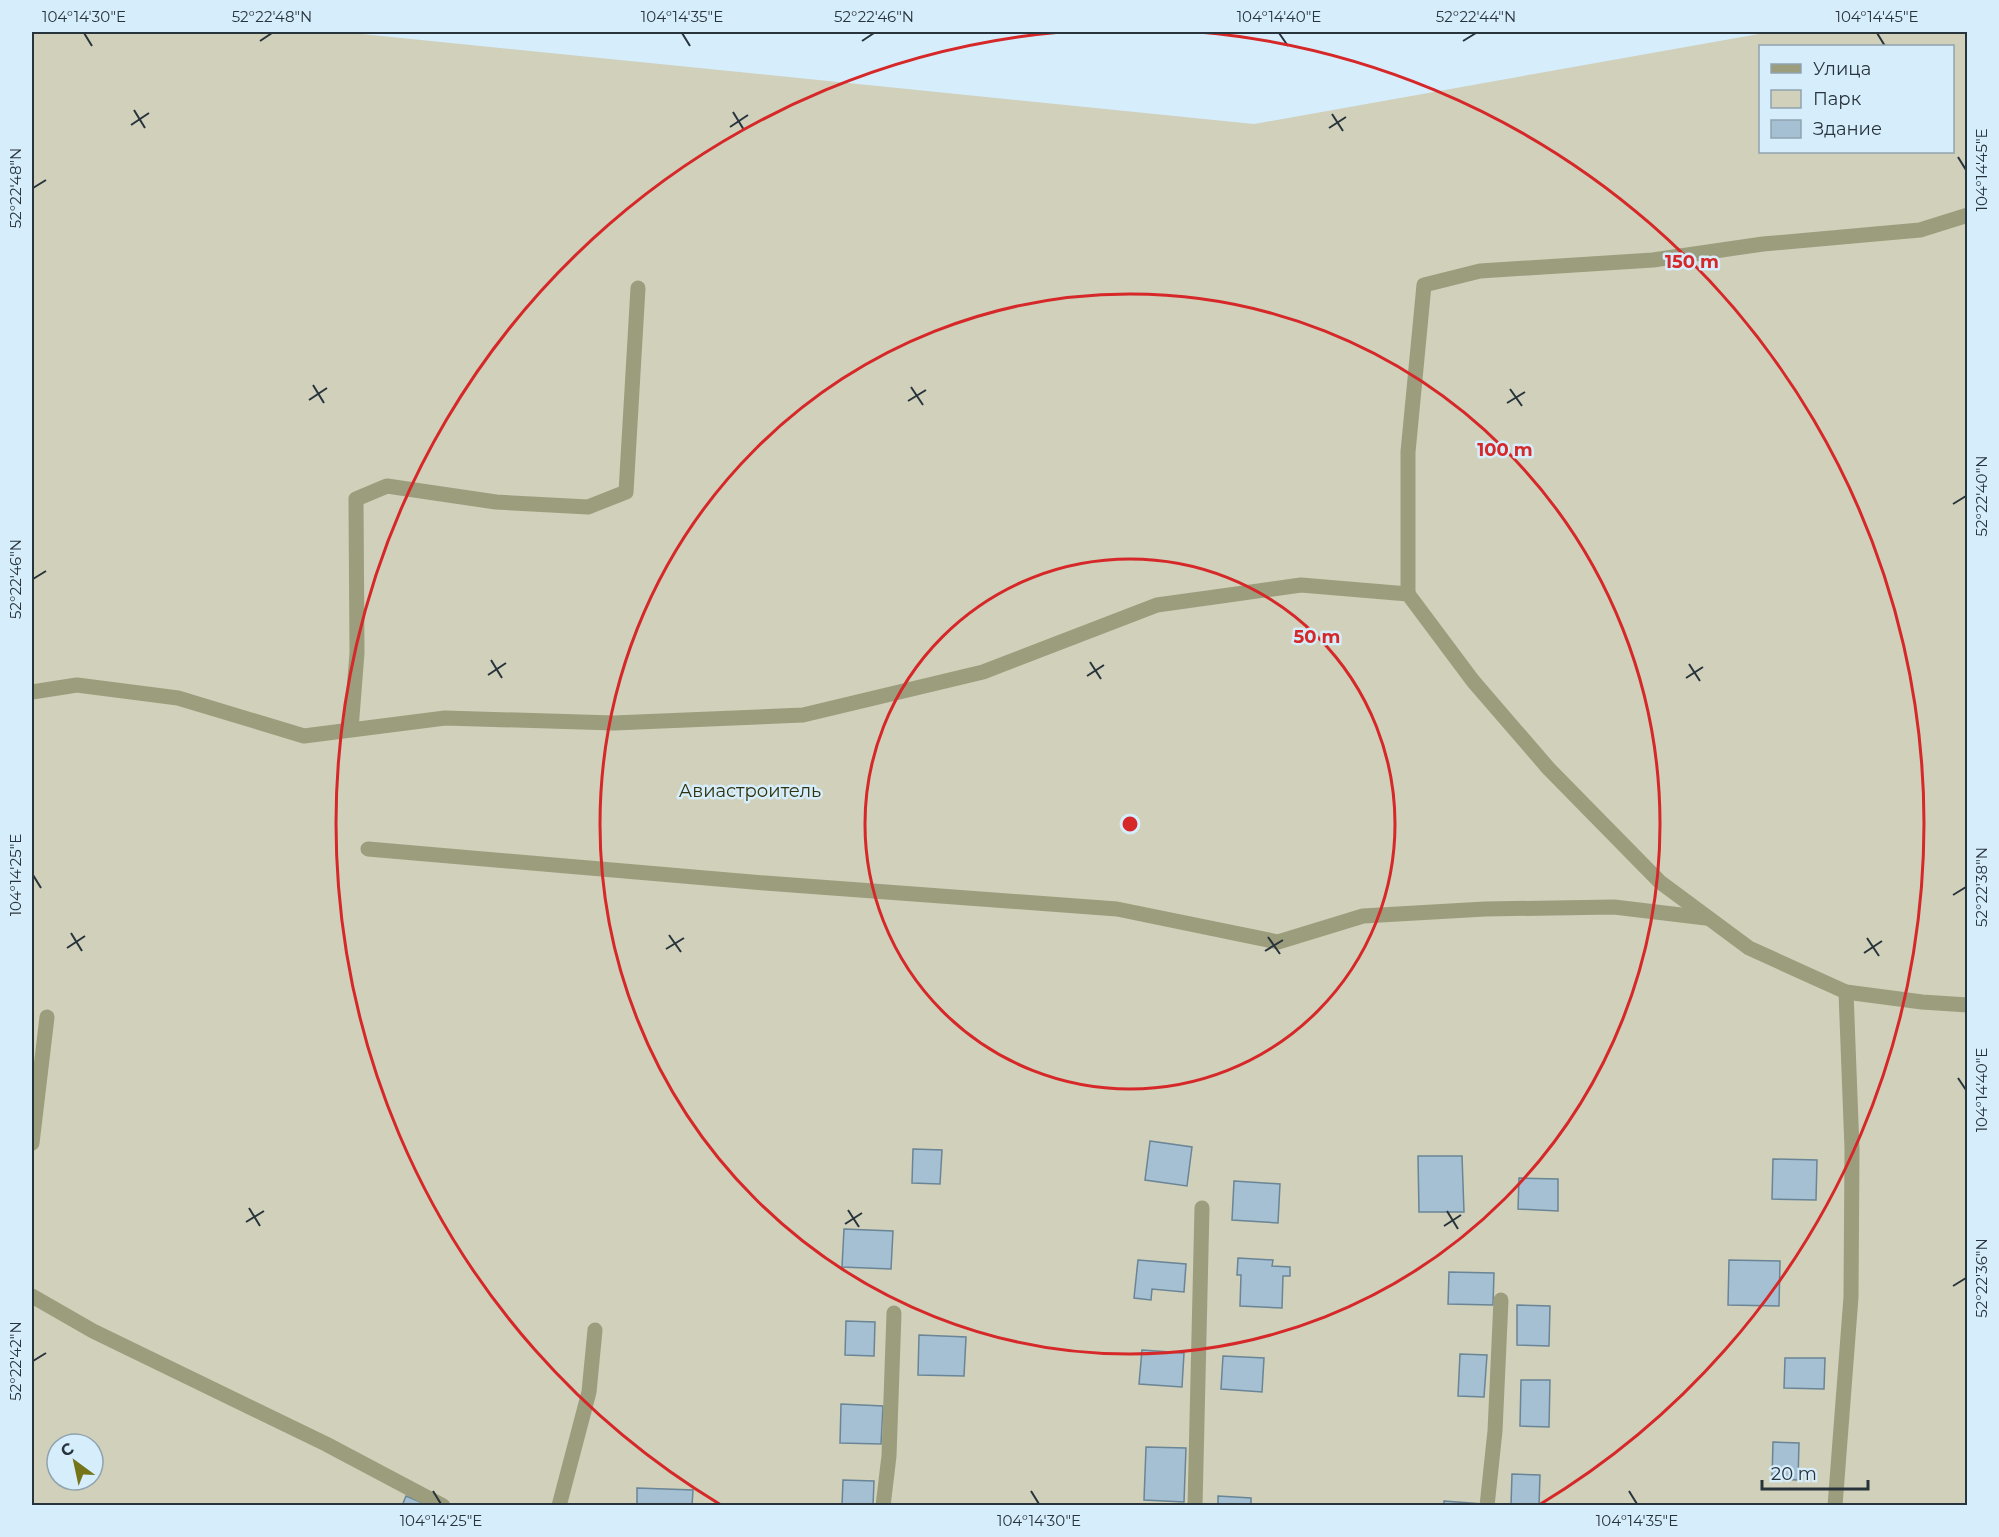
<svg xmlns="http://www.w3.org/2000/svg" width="1999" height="1537" font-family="Montserrat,sans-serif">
<rect width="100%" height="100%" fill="#d6edfc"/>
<!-- green -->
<path fill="#d0d0bb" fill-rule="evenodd" d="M32,32H342L1254,124L1770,32H1967V1505H32ZM1760,46H1952V152H1760ZM57,1444H93V1480H57Z"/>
<!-- building -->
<g fill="#a4c0d2" stroke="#6a8595" stroke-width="1.5">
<polygon points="1150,1141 1192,1147 1187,1186 1145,1180"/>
<polygon points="913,1149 942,1150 940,1184 912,1183"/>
<polygon points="1418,1156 1462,1156 1464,1212 1419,1212"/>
<polygon points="1773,1159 1817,1160 1816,1200 1772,1199"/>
<polygon points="1519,1178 1558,1179 1558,1211 1518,1209"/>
<polygon points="1234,1181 1280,1184 1278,1223 1232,1220"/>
<polygon points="844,1229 893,1231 891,1269 842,1267"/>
<polygon points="1238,1258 1273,1260 1272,1266 1290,1267 1290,1276 1283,1276 1282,1308 1240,1306 1241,1275 1237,1275"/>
<polygon points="1138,1260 1186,1264 1184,1292 1152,1289 1151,1300 1134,1298"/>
<polygon points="1729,1260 1780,1261 1779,1306 1728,1305"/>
<polygon points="1449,1272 1494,1273 1493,1305 1448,1304"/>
<polygon points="1517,1305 1550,1306 1549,1346 1517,1345"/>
<polygon points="846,1321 875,1322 874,1356 845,1355"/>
<polygon points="919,1335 966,1337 964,1376 918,1375"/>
<polygon points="1142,1350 1184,1353 1182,1387 1139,1384"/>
<polygon points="1460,1354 1487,1355 1484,1397 1458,1396"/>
<polygon points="1223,1356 1264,1358 1262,1392 1221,1389"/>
<polygon points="1785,1358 1825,1358 1824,1389 1784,1388"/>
<polygon points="1521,1380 1550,1380 1549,1427 1520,1426"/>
<polygon points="841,1404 883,1406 881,1444 840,1443"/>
<polygon points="1773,1442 1799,1443 1798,1480 1772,1479"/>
<polygon points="1146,1447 1186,1448 1184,1502 1144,1500"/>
<polygon points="1512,1474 1540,1475 1539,1506 1511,1506"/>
<polygon points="843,1480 874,1481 873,1506 842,1506"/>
<polygon points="637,1488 693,1490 692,1506 637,1506"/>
<polygon points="406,1496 430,1506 402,1506"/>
<polygon points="1218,1496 1251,1498 1251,1506 1218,1506"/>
<polygon points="1444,1501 1483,1504 1483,1506 1444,1506"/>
</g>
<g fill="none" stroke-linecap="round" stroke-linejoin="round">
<!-- minor -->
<g stroke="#9c9d7c" stroke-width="15">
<polyline points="1408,594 1408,452 1424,285 1480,271 1653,260 1763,244 1920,230 1968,215"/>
<polyline points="32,692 77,685 178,698 304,736 445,718 614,723 803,715 983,672 1157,605 1301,585 1408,594 1473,681 1549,769 1660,882 1749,948 1846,992 1922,1002 1968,1005"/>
<polyline points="351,729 357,653 356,499 387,486 496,502 588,507 626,492 638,288"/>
<polyline points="368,849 765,883 1117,909 1278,942 1363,916 1485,909 1614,907 1706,918"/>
<polyline points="32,1143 47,1017"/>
<polyline points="32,1296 93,1331 326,1444 443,1506"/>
<polyline points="559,1506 589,1392 595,1330"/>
<polyline points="883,1506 889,1456 894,1313"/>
<polyline points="1195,1506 1202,1208"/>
<polyline points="1487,1506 1495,1431 1501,1300"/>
<polyline points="1835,1506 1851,1297 1852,1149 1846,992"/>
</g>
</g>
<!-- ticks -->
<path fill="none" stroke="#28343b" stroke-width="2" d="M84,33L92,46M682,33L690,46M1279,33L1288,46M1877,33L1885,46M260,41L272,33M862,41L874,33M1463,41L1476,33M134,110L145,128M733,112L744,130M1332,114L1343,131M131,125L149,113M730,127L748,115M1329,128L1346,117M1958,157L1966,170M33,188L46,180M313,385L324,403M911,387L923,405M1510,389L1522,406M309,400L327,388M908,401L926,390M1507,403L1525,392M1953,504L1966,496M33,579L46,571M491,660L502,678M1090,662L1101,679M1689,664L1700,681M488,675L506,663M1087,676L1104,665M1686,678L1703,667M33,875L41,888M1953,895L1966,887M71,933L82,951M669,935L681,952M1268,937L1280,954M1867,938L1879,956M67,948L85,936M666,949L684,938M1265,951L1283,940M1864,953L1882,941M1958,1078L1966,1090M249,1208L260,1226M848,1210L859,1227M1447,1211L1458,1229M246,1222L264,1211M845,1224L862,1213M1444,1226L1461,1215M1953,1286L1966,1278M33,1361L46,1353M433,1491L441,1504M1031,1491L1039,1504M1629,1491L1637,1504"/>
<!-- distance rings -->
<g fill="none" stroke="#d62828" stroke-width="3">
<circle cx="1130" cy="824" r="265"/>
<circle cx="1130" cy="824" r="530"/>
<path d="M721 1505A795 795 0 0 1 1061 32M1199 32A795 795 0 0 1 1539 1505"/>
</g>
<g text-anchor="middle" stroke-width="5" stroke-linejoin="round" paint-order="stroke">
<!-- park labels -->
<g font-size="18" fill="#32320a" stroke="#d6edfc">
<text x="750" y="797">Авиастроитель</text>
</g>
</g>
<circle cx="1130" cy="824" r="9" fill="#d62828" stroke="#d6edfc" stroke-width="3"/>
<g font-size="18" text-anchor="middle" font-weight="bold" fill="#d62828" stroke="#d6edfc" stroke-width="5" stroke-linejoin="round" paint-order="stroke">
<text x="1692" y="268">150 m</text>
<text x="1505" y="456">100 m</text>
<text x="1317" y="643">50 m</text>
</g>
<!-- border -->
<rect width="1999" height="1537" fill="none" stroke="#d6edfc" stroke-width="66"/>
<!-- legend -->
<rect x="1759" y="45" width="195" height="108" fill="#d6edfc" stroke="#90a3af" stroke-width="1.5"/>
<rect x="1771" y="64" width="30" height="9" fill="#9c9d7c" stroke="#90a3af" stroke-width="1.5"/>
<text x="1813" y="75" font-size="18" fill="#28343b">Улица</text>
<rect x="1771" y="90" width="30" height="18" fill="#d0d0bb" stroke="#90a3af" stroke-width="1.5"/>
<text x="1813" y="105" font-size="18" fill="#28343b">Парк</text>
<rect x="1771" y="120" width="30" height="18" fill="#a4c0d2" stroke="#90a3af" stroke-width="1.5"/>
<text x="1813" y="135" font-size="18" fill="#28343b">Здание</text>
<!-- north arrow -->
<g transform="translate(75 1462) rotate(327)"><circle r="28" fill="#d6edfc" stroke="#90a3af" stroke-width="1.5"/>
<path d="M0-4.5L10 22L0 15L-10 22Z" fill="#757419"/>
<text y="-9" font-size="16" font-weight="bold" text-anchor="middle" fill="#28343b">С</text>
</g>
<!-- scale -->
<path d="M1762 1480v9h106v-9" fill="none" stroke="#28343b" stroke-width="3"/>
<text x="1771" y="1480" font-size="18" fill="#28343b" stroke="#d6edfc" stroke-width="4.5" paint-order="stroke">20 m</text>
<rect x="33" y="33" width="1933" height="1471" fill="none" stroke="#28343b" stroke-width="2"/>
<g font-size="15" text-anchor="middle" fill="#28343b">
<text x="84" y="22">104°14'30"E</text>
<text x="272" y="22">52°22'48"N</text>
<text x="682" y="22">104°14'35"E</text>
<text x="874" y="22">52°22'46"N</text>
<text x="1279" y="22">104°14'40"E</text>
<text x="1476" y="22">52°22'44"N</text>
<text x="1877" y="22">104°14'45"E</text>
<text transform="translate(1982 170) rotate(-90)" y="5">104°14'45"E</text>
<text transform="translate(16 188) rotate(-90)" y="5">52°22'48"N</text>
<text transform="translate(1982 496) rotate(-90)" y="5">52°22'40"N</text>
<text transform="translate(16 579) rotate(-90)" y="5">52°22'46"N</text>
<text transform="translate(16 875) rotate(-90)" y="5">104°14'25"E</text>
<text transform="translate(1982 887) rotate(-90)" y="5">52°22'38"N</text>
<text transform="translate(1982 1090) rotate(-90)" y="5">104°14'40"E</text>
<text transform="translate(1982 1278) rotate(-90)" y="5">52°22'36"N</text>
<text transform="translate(16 1361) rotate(-90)" y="5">52°22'42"N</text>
<text x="441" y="1526">104°14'25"E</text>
<text x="1039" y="1526">104°14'30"E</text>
<text x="1637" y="1526">104°14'35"E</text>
</g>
</svg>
